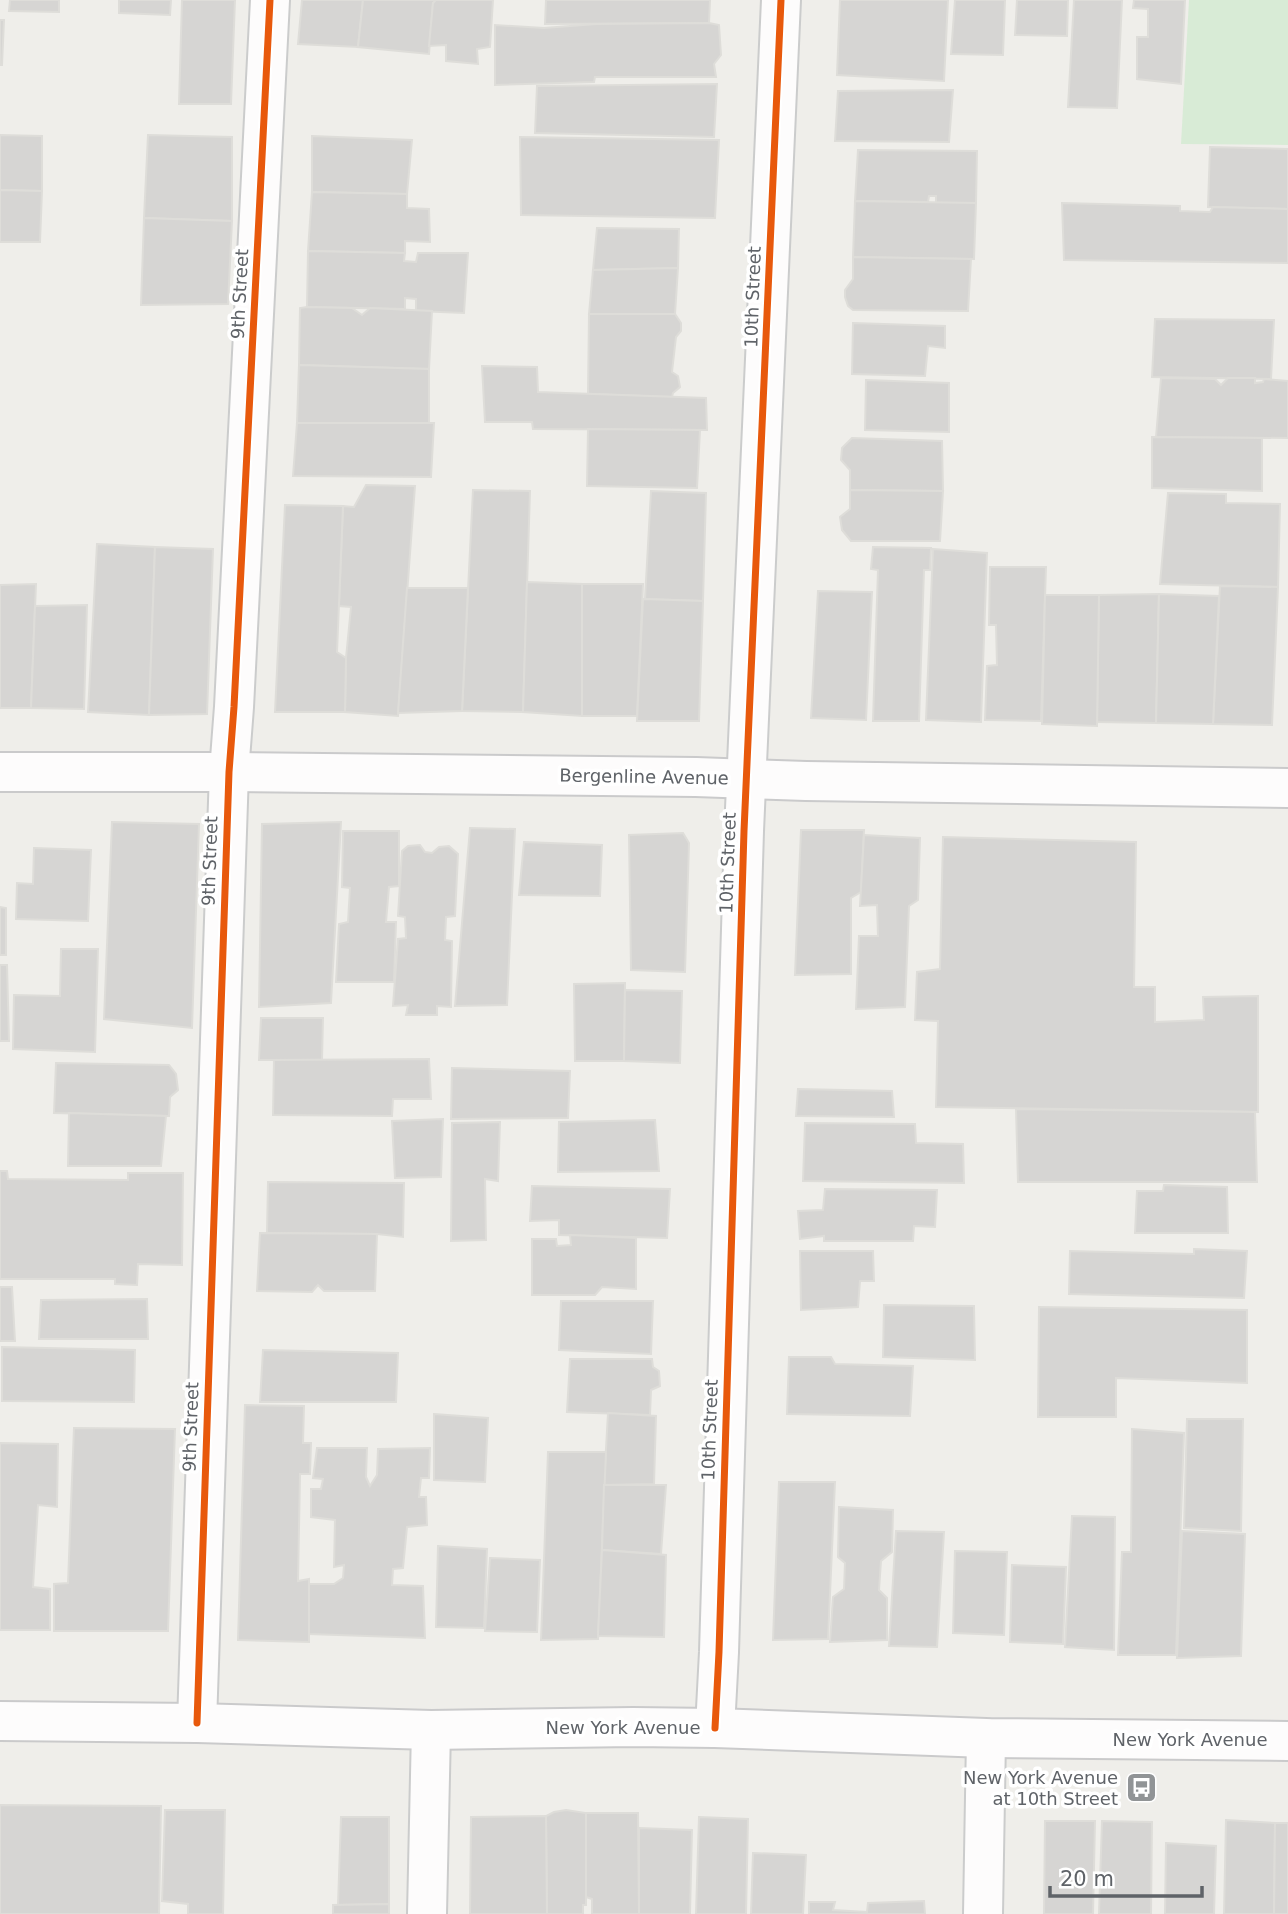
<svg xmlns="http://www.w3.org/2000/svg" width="1288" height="1914" font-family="'DejaVu Sans',sans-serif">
<rect width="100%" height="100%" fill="#efeeea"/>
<!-- green -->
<polygon fill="#d8ebd6" points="1189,0 1288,0 1288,145 1181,144"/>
<!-- building -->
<g fill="#d6d5d3" stroke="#deddd9" stroke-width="2">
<polygon points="10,0 59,0 59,12 9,11"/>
<polygon points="119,0 171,0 170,15 119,13"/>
<polygon points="182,0 235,0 231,104 179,104"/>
<polygon points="302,0 363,0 358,47 298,44"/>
<polygon points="363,0 436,0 433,3 429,54 358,47"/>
<polygon points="436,0 493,0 490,47 477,49 478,64 446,61 446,45 429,46 433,3"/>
<polygon points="546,0 710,0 709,23 545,24"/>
<polygon points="840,0 948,0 944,81 837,75"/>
<polygon points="955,0 1005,0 1003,55 951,54"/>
<polygon points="1017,0 1068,0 1067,36 1015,35"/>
<polygon points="1074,0 1122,0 1117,108 1068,107"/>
<polygon points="1134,0 1185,0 1181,84 1137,79 1137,37 1148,37 1148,9 1133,8"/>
<polygon points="0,20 4,20 2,65 0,65"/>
<polygon points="709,23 719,25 721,55 714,64 716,77 595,77 594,82 495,85 495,25 544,28 596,24"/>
<polygon points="717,84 714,137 535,133 537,86"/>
<polygon points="953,90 949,142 835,141 838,91"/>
<polygon points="0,135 42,136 42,191 0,190"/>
<polygon points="148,135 232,137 232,221 144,218"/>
<polygon points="312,136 412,140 407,194 312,192"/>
<polygon points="520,137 719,140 715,218 521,215"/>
<polygon points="1210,147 1288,149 1288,209 1208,207"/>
<polygon points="858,150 977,151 976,203 936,203 936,196 929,196 928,202 855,201"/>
<polygon points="0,190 42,191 40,242 0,242"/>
<polygon points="312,192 407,194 407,208 429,209 430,242 405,241 405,253 308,251"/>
<polygon points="855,201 976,203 974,259 853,257"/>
<polygon points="1062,203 1180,206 1180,211 1210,212 1213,207 1288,209 1288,263 1064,260"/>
<polygon points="144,218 232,221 228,304 141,305"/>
<polygon points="597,228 679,229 678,268 593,270"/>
<polygon points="308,251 405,253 404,261 416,262 418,253 468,253 464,313 416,311 416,299 405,298 405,309 307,307"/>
<polygon points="853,257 971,259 968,311 853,310 848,306 845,297 845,290 853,279"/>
<polygon points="678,268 675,314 589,314 593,270"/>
<polygon points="307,307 352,308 362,315 370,308 432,311 429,369 299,365 300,308"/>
<polygon points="589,314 675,314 681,323 681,331 676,337 672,372 678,376 680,387 673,393 672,397 588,394"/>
<polygon points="1155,319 1274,320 1271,379 1152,377"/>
<polygon points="853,323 945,326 945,348 928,346 925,376 852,374"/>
<polygon points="299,365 429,369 429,423 297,423"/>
<polygon points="482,366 537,367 538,392 706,398 707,430 533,429 532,422 485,422"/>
<polygon points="1161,378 1215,379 1221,385 1228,378 1255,378 1255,383 1263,382 1264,379 1288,381 1288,438 1156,437"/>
<polygon points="866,380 949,383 949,432 865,430"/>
<polygon points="297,423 434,423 431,477 293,476"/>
<polygon points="588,429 700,430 697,488 587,486"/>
<polygon points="1152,437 1262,438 1262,491 1152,488"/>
<polygon points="852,438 942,441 943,491 850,490 850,470 841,460 842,448"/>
<polygon points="366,485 415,486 398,716 345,712 346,658 351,607 339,606 343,506 354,507"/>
<polygon points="473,490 530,491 523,712 462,711"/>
<polygon points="850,490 943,491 940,541 851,541 842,530 840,517 850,509"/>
<polygon points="651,491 706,493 703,601 645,599"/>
<polygon points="1168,493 1226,494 1226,503 1280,504 1278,587 1160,584"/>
<polygon points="285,505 343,506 337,652 346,658 345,712 275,712"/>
<polygon points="97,544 155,547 149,715 88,712"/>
<polygon points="155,547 213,549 207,714 149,715"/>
<polygon points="873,547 931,548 930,570 924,570 919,721 873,721 878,570 871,569"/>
<polygon points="933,549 987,553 981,722 926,720"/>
<polygon points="990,567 1046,567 1041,721 985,720 987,666 997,665 996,625 989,625"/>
<polygon points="527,582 582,584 582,716 523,712"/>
<polygon points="36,584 31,708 0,708 0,585"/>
<polygon points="582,584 643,584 637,716 582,716"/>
<polygon points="1220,586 1278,587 1272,725 1213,724"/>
<polygon points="407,588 468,588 462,711 398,713"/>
<polygon points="818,591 872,592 866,720 811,718"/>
<polygon points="1159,594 1156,723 1097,722 1099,595"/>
<polygon points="1159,594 1219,596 1213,724 1156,723"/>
<polygon points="1045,595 1099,595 1097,726 1042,724"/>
<polygon points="643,599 703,601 699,721 637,721"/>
<polygon points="87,605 84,709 31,708 35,606"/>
<polygon points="112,822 199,824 192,1028 104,1019"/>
<polygon points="341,822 331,1003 259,1007 262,824"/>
<polygon points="470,828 515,829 507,1005 455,1006"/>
<polygon points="801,830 864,830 861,892 851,898 851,974 795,975"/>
<polygon points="343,831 399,831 399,886 389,887 386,922 396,922 394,982 336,982 339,924 348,922 350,888 342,887"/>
<polygon points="683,833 689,843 685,972 631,970 629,835"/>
<polygon points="864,835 920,838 918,900 909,906 905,1007 856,1009 859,936 878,936 877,905 860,906"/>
<polygon points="943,837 1136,842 1134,987 1155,987 1155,1022 1204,1020 1203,997 1258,996 1258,1112 936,1107 938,1021 915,1020 917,972 940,969"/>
<polygon points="524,842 602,845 600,896 519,895"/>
<polygon points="420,845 425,852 432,853 439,847 449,846 458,854 455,916 446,917 445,940 452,941 451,1007 437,1006 437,1015 406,1015 408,1005 393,1006 398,939 406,938 405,917 398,916 402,851 408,846"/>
<polygon points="34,848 91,850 88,921 16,919 17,883 33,884"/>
<polygon points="0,907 6,908 6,955 0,955"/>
<polygon points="61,949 98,949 95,1052 13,1049 14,995 60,996"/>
<polygon points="0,965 7,965 9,1041 0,1041"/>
<polygon points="625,983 624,1061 575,1061 574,984"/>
<polygon points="625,990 682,991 680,1063 624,1061"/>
<polygon points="261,1018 323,1018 322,1060 259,1060"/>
<polygon points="429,1059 431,1099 393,1099 392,1116 273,1115 274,1060"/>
<polygon points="56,1063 169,1065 176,1074 178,1090 170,1097 169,1116 54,1113"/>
<polygon points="452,1068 570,1071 568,1118 451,1119"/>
<polygon points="798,1089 892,1091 894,1117 796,1116"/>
<polygon points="1016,1109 1255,1112 1257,1182 1018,1182"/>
<polygon points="69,1113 166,1116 161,1166 68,1166"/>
<polygon points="443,1119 441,1177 395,1178 392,1121"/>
<polygon points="655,1120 659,1171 558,1172 559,1122"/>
<polygon points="500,1122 498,1181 485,1179 486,1240 451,1241 452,1123"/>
<polygon points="805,1123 915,1124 916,1143 963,1144 964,1183 803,1181"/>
<polygon points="0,1171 7,1171 8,1179 128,1180 128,1173 183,1173 182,1265 138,1264 137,1285 115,1284 115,1279 0,1279"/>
<polygon points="268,1182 404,1183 403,1237 377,1234 267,1233"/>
<polygon points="1164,1185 1227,1187 1228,1233 1135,1233 1137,1191 1163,1191"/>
<polygon points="532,1186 670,1189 667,1238 559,1235 559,1220 530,1221"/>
<polygon points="825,1189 937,1190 935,1227 914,1226 913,1241 824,1241 824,1236 800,1239 798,1211 823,1210"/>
<polygon points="260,1233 377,1234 375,1291 324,1291 318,1285 312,1292 257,1291"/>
<polygon points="570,1235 636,1238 636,1289 602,1287 595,1295 532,1295 532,1239 556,1239 557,1246 571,1245"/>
<polygon points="1194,1249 1247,1251 1244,1298 1069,1294 1070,1251 1194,1254"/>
<polygon points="800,1251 873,1251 874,1281 860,1281 858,1307 801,1310"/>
<polygon points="0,1287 12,1287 15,1341 0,1341"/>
<polygon points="147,1299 148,1339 39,1339 41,1300"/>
<polygon points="561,1301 653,1301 651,1354 559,1350"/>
<polygon points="884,1305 974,1306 975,1360 883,1357"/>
<polygon points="1039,1307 1247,1310 1247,1383 1116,1378 1116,1417 1038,1417"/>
<polygon points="2,1347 135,1350 134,1402 2,1401"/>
<polygon points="263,1350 398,1353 396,1402 260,1402"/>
<polygon points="789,1357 831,1357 835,1364 913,1366 910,1416 787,1414"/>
<polygon points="570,1359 652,1359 653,1367 659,1371 660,1386 651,1390 650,1415 567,1412"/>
<polygon points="245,1405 304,1406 303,1443 311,1443 310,1474 300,1474 298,1581 309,1579 309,1642 238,1640"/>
<polygon points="608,1413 656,1416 654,1484 604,1485"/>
<polygon points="434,1414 488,1418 485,1482 434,1480"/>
<polygon points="1187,1419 1243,1419 1241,1531 1184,1528"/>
<polygon points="74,1428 175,1429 168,1631 54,1631 54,1584 68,1583"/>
<polygon points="1132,1429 1184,1433 1176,1655 1118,1655 1122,1552 1131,1552"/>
<polygon points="0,1443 58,1444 57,1507 38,1505 33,1587 50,1589 50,1630 0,1630"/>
<polygon points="317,1448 367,1448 366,1477 370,1486 377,1475 378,1449 430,1448 429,1478 421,1478 419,1497 426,1497 427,1525 407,1527 403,1568 393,1569 392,1585 423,1586 425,1638 309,1634 309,1584 334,1584 343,1578 344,1565 334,1567 335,1520 311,1517 311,1489 321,1489 323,1479 313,1478"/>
<polygon points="548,1452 606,1452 598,1639 541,1640"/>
<polygon points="779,1482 835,1482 828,1639 773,1640"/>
<polygon points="604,1485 666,1485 661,1554 602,1550"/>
<polygon points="839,1507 893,1510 892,1552 881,1561 879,1590 887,1598 887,1640 830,1642 833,1597 844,1589 845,1563 838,1557"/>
<polygon points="1072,1516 1115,1517 1114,1650 1065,1647"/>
<polygon points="896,1531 944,1532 937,1647 889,1646"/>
<polygon points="1182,1531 1245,1534 1241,1656 1177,1658"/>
<polygon points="438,1546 487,1549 484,1628 436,1627"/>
<polygon points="602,1550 666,1555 664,1637 598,1636"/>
<polygon points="955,1551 1007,1552 1004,1635 953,1633"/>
<polygon points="490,1558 540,1560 537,1632 485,1631"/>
<polygon points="1012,1565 1066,1567 1063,1644 1010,1642"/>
<polygon points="0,1805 161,1806 159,1914 0,1914"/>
<polygon points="165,1810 225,1810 223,1914 188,1914 188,1904 162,1901"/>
<polygon points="566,1810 586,1813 586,1905 583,1905 583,1914 547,1914 546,1816 554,1812"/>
<polygon points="586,1813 638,1813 639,1914 592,1914 592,1899 586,1897"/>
<polygon points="546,1816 547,1914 470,1914 471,1817"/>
<polygon points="341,1817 389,1817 389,1904 338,1905"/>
<polygon points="699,1817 748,1819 746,1914 696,1914"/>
<polygon points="1226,1820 1275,1823 1274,1914 1224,1914"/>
<polygon points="1045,1821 1095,1821 1093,1914 1044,1914"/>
<polygon points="1102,1821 1152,1822 1151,1914 1099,1914"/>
<polygon points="1275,1823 1288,1823 1288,1914 1274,1914"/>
<polygon points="639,1828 692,1830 690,1914 639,1914"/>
<polygon points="1166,1843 1216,1846 1214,1914 1165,1914"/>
<polygon points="753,1853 806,1855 803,1914 751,1914"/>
<polygon points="924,1901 925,1914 809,1914 809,1902 835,1902 833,1910 867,1912 868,1903"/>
<polygon points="389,1904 389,1914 333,1914 333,1905"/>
</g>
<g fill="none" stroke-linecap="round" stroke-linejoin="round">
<defs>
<g id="street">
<polyline points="197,1723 229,772 234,707 270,0"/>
<polyline points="715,1728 719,1652 744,831 781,0"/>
<polyline points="427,1914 431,1730"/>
<polyline points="983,1914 986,1738"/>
</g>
<g id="secondary">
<polyline points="0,772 229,772 696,777 806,781 1288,788"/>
<polyline points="0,1721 197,1723 431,1730 633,1727 715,1728 986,1738 1288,1741"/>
</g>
</defs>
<!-- street casing -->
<use href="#street" stroke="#cbcccc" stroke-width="42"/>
<!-- secondary casing -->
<use href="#secondary" stroke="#cacacb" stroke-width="42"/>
<!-- street -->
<use href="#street" stroke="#fdfcfc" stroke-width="38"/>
<!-- secondary -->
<use href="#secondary" stroke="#fdfcfc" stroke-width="38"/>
<defs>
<g id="cycleway">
<polyline points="197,1723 229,772 234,707 270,0"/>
<polyline points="715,1728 719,1652 744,831 781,0"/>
</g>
</defs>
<!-- cycleway casing -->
<use href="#cycleway" stroke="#fff" stroke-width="11"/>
<!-- cycleway -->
<use href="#cycleway" stroke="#e8590c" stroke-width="7"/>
</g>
<!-- icons -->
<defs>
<symbol id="bus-square" viewBox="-11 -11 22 22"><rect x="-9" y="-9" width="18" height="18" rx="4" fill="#919496" stroke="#fff"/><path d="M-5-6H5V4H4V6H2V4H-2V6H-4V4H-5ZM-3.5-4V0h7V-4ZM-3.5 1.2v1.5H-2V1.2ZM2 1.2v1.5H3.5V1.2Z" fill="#fff"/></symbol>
</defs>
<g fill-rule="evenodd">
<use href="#bus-square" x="1124" y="1770" width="35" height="35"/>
</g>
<g text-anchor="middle" stroke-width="7" stroke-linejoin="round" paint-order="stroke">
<!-- street labels -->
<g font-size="18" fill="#5f6368" stroke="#fff">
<text transform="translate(240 294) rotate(-87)" y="6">9th Street</text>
<text transform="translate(753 297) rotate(-88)" y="6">10th Street</text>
<text transform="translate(644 777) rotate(1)" y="6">Bergenline Avenue</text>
<text transform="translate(210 861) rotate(-88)" y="6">9th Street</text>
<text transform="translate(728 863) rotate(-88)" y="6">10th Street</text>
<text transform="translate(191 1427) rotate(-88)" y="6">9th Street</text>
<text transform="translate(710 1430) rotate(-88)" y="6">10th Street</text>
<text x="623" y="1734">New York Avenue</text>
<text x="1190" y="1746">New York Avenue</text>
</g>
<!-- poi labels -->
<g font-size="18" fill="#5f6368" stroke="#fff" text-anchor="end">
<text x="1118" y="1784">New York Avenue<tspan x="1118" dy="21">at 10th Street</tspan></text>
</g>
</g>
<!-- scale -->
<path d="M1050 1886v10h152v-10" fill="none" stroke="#5f6368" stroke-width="3.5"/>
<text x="1060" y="1886" font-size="21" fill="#5f6368" stroke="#ffffff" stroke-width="5" paint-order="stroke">20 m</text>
</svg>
